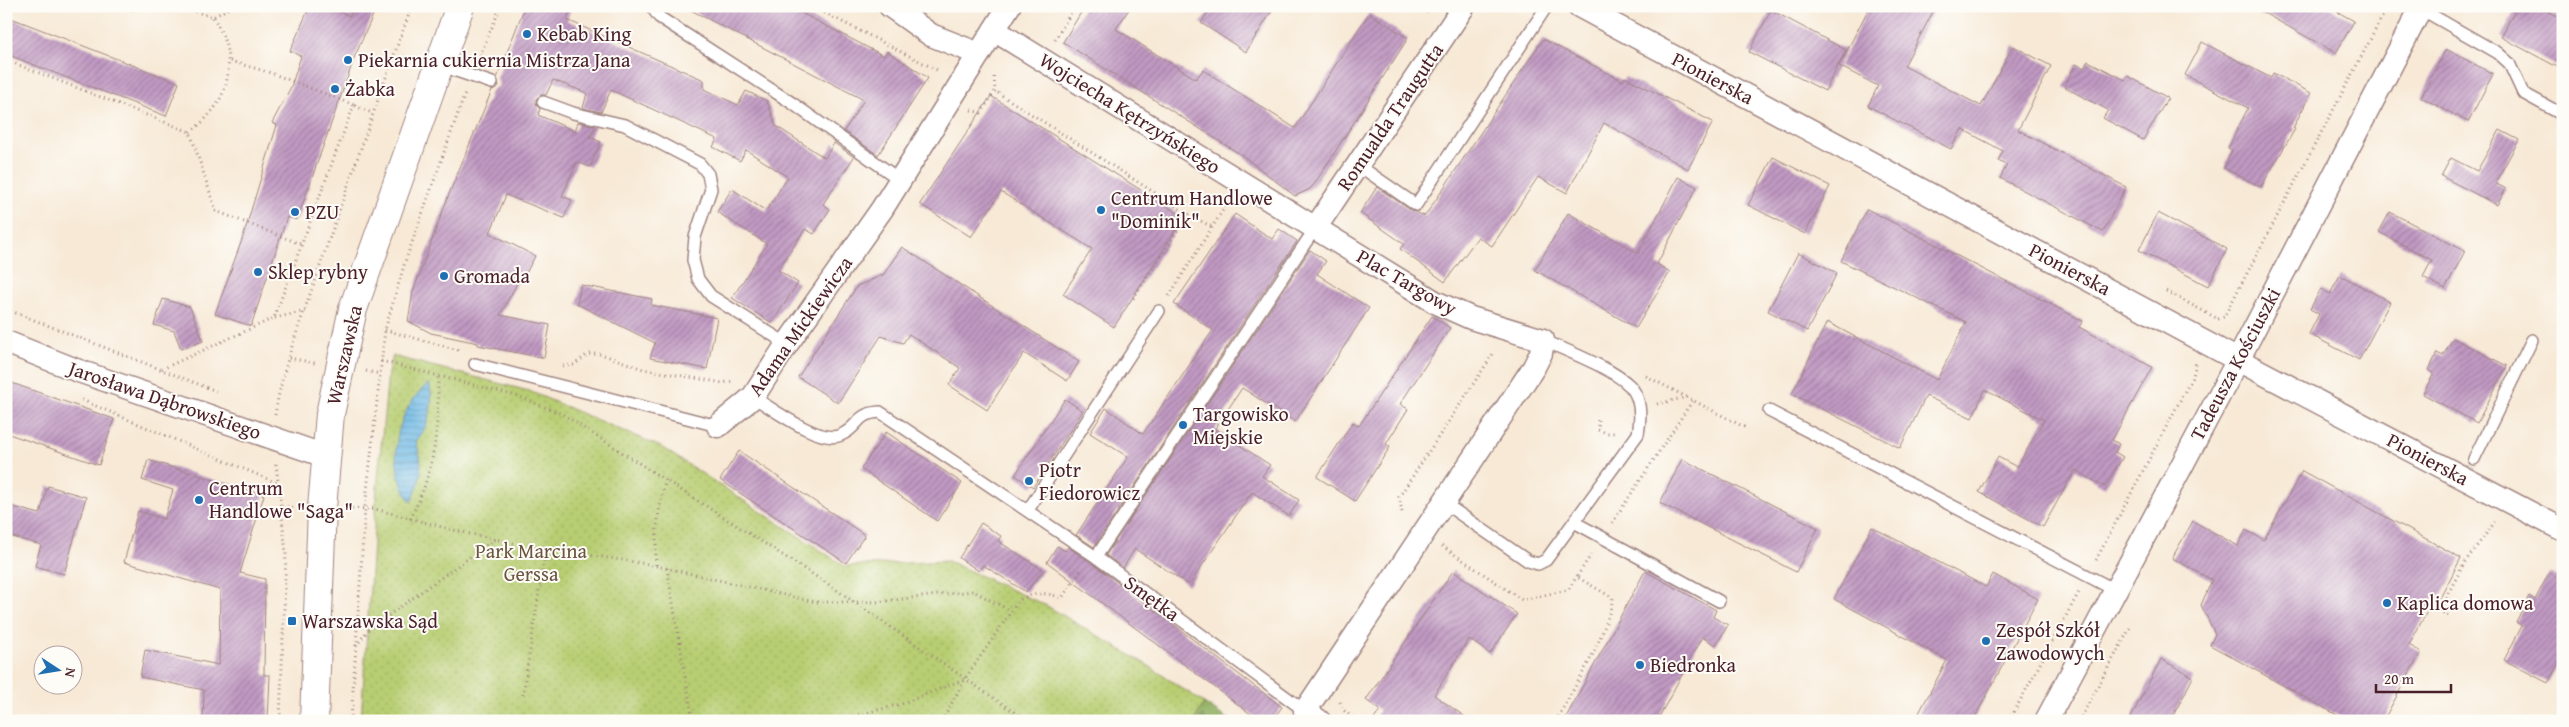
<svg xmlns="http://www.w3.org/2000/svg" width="2569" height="727" font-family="'Gentium Book Plus',serif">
<defs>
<pattern id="forest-firs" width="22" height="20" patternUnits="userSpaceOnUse" patternTransform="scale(1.25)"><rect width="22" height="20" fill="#92b164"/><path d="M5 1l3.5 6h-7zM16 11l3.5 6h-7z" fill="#798f53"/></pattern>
<pattern id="park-dots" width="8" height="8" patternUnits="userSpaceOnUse" patternTransform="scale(1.25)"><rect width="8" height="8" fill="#b8ce72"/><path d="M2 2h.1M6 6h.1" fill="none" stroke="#a0b063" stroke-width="1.8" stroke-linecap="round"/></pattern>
<pattern id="water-rules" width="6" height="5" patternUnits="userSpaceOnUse" patternTransform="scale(1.25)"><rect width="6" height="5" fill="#6cb8e5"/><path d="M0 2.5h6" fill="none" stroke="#5b95ba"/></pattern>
<pattern id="building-hatch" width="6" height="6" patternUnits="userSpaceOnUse" patternTransform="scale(1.25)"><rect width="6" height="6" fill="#c19ac3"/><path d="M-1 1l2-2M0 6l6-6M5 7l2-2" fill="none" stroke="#9f7d9f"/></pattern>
</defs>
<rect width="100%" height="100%" fill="#fdfcf7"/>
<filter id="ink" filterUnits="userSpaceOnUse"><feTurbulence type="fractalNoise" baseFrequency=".02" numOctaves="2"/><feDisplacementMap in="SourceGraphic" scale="10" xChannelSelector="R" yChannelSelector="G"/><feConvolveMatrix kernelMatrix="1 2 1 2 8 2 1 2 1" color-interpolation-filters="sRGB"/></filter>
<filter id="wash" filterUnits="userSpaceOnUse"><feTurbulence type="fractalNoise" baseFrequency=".0096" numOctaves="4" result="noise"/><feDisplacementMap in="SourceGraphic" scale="20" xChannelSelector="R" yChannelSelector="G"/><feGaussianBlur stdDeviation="1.12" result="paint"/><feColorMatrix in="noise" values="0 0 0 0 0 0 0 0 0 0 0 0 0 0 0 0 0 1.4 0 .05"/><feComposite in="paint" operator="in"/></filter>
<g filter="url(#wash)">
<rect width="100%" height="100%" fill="#f7e9d6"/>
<!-- forest -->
<polygon fill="url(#forest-firs)" stroke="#6e6848" points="1204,703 1230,721 1194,721"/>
<!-- park -->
<polygon fill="url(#park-dots)" stroke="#81764e" points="393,356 529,391 661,447 845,566 948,561 1047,606 1149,666 1204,703 1194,721 361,720 376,499 388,373"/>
<!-- water -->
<path fill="url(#water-rules)" stroke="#5b6c88" d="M429,383C435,405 429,425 416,442C424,464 422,482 411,502C386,465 393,412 429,383Z"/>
<g id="blocks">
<!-- building -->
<g fill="url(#building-hatch)">
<polygon points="310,6 324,6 350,16 354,6 377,6 355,56 297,220 287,217 251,326 215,314 243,237 277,125 272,123 291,87 301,56 290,51"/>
<polygon points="525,6 572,6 567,20 704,80 704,89 738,105 746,91 767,101 776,126 825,158 834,143 854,157 823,204 830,209 814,234 805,229 778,270 798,283 772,323 732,298 767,244 717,212 732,189 766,211 788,177 746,150 740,161 713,147 717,139 611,90 601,112 583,108 587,93 553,80 546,95 541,95 536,99 536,104 540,109 538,115 575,131 578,122 595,126 590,137 601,142 590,167 577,162 562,196 572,200 564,218 506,195 490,233 535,256 524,277 521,276 500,315 550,325 544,358 478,345 478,343 431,333 408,321 413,292 449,194 492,90 499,86 497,78"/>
<polygon points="683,6 788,6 884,56 887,51 928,78 878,155 844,131 864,100"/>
<polygon points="1085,6 1131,6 1116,29 1196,79 1203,70 1295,128 1369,13 1408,38 1315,183 1310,189 1295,196 1243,156 1063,42"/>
<polygon points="1212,6 1275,6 1246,52 1201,23"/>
<polygon points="1870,6 1936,6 1904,66 1981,106 2013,46 2051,66 2018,130 2126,187 2103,232 2000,178 2007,165 1998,161 2003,151 1962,129 1951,149 1868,106 1878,86 1839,66"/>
<polygon points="2251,6 2327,6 2354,21 2336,53"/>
<polygon points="2517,6 2538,6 2563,19 2563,70 2501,37"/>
<polygon points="1771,10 1846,50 1825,91 1749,52"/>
<polygon points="6,16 179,83 166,116 6,54"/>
<polygon points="1543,39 1623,81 1625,77 1713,122 1688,169 1604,123 1567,193 1538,177 1492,246 1478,237 1445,282 1400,249 1404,244 1360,213 1377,187 1412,211 1425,216"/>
<polygon points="2202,42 2271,78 2273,73 2311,93 2293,128 2295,129 2261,187 2224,168 2232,150 2228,148 2248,108 2185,75"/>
<polygon points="2446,49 2493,74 2468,122 2421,97"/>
<polygon points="2088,61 2125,80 2128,76 2168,98 2143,140 2103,118 2108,110 2064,87 2076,64 2084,68"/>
<polygon points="991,96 1184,217 1114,327 1063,294 1092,249 1001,192 971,237 920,204"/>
<polygon points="2500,130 2519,140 2495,183 2506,189 2497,205 2441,176 2451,158 2477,171"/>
<polygon points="1773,157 1830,186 1805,234 1748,205"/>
<polygon points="1678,177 1697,187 1657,264 1670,272 1636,328 1535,270 1568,213 1638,253"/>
<polygon points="1867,209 2083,321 2079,327 2152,367 2112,440 2119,444 2115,452 2123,457 2105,487 2075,470 2043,527 1979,492 1998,457 2017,467 2044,420 1985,390 1972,418 1926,396 1900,448 1792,394 1827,322 1937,380 1966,322 1841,261"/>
<polygon points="2390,212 2465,251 2445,289 2423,277 2432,260 2379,232"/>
<polygon points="2158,213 2227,249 2208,286 2139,250"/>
<polygon points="1235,214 1272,239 1279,229 1297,241 1094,547 1076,535 1128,457 1090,433 1106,408 1143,434 1213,330 1174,304"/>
<polygon points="902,247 1079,362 1067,381 1024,353 987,410 949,385 960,368 909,334 903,343 881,336 838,403 798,377 857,286 883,275"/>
<polygon points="1310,250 1326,261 1317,274 1369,308 1295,422 1242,388 1215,429 1270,465 1262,476 1299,500 1289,516 1252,492 1189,585 1135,549 1123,568 1106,555"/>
<polygon points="1798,253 1837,273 1807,331 1768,311"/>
<polygon points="2340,275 2390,302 2359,360 2309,334 2319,314 2310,309 2321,289 2330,294"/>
<polygon points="581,285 652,299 651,305 717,318 707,369 650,358 655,343 577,304"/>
<polygon points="163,299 190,307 203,341 181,349 174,331 154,325"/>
<polygon points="1432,316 1450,328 1400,404 1408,409 1386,444 1390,447 1355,501 1317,477 1353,422 1359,426"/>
<polygon points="2453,338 2507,366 2477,423 2423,394 2434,373 2429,370 2437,353 2443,356"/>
<polygon points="6,381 114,419 99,465 6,433"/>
<polygon points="1065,399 1083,411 1033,487 1015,475"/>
<polygon points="886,432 962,483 937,521 861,469"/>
<polygon points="739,451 865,535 846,563 720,480"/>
<polygon points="1682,459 1818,528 1796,572 1660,503"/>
<polygon points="148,460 264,495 240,573 265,579 264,675 270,675 268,721 203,721 204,690 140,677 145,650 219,665 220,590 124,562 138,511 164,519 173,490 142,480"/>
<polygon points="2302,471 2461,558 2440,598 2436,595 2409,645 2421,652 2383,721 2348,721 2210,645 2215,634 2201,605 2212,580 2172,558 2193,521 2238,546 2246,530 2264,540"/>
<polygon points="48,486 86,497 64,574 35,566 41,545 6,535 6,505 40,514"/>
<polygon points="981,523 1001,536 998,541 1043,570 1026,592 983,565 979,571 959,558"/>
<polygon points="1872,527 1986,587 1993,574 2038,599 1973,721 1934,721 1919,713 1947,660 1834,599"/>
<polygon points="1057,546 1065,551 1068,547 1092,563 1282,707 1272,721 1260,721 1047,562"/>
<polygon points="1453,571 1517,614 1490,654 1469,639 1434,695 1471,721 1373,721 1380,710 1366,700"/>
<polygon points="1645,571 1716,610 1713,617 1728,625 1716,645 1702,637 1657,721 1564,721"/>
<polygon points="2549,573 2563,581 2563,655 2548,683 2504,660 2522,626 2516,622 2529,596 2535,600"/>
<polygon points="2161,659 2193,677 2185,693 2170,721 2129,721"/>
</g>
</g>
</g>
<g filter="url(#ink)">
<use href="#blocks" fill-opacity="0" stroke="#a08480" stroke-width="1"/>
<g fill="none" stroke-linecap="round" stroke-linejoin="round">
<defs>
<g id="service">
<polyline points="651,6 659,17 792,103 900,180"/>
<polyline points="2421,9 2498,53 2509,63 2523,93 2563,115"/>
<polyline points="439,65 492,83"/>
<polyline points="543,102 573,113 625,125 700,164 708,174 711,189 695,237 693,260 698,279 711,296 787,344"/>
<polyline points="1358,165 1416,205 1547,6"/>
<polyline points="475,364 718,426"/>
<path d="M753,397C772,408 820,445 841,435C861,426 854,414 880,412L1096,557L1305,711"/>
<polyline points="1769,411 2115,590"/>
<polyline points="2474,459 2532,340"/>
<path d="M1444,503L1528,561L1538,564L1546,560L1638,434C1641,418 1642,399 1630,386C1612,368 1567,351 1543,340"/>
<polyline points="1028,510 1159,311"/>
<polyline points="1574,522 1719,601"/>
<polyline points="1096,557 1316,227"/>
</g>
<g id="minor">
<polyline points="890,6 931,35 979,54"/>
<polyline points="1579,6 2238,360 2563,530"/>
<polyline points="994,30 1435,302 1471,318 1543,340 1541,353 1534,367 1305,711 1319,721"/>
<polyline points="1316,227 1464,6"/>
<polyline points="6,342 76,370 325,456"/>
<polyline points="718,426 753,397 787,344 882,209 1009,6"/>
<polyline points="2046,721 2238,360 2422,6"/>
</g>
<polyline id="tertiary" points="314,721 322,508 330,414 353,309 460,6"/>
</defs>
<!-- service casing -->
<use href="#service" stroke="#a08480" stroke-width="14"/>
<!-- minor casing -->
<use href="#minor" stroke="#a08480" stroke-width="25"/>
<!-- tertiary casing -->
<use href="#tertiary" stroke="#a08480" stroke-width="30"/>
<!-- path -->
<g stroke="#a08480" stroke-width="3" stroke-dasharray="1 4" stroke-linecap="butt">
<polyline points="122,6 135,11 138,6"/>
<polyline points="176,6 213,17 233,6"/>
<polyline points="811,6 939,71"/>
<polyline points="1419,6 1430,14"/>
<polyline points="1055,40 1075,6"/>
<polyline points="6,60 190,132 216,211 303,245"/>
<polyline points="478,60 501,6"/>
<polyline points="230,61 271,73 354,105"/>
<polyline points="994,77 995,91"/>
<polyline points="971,110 981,113 995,91 1188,214 1132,300"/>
<path d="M190,132C231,103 240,59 213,17"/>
<polyline points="1188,214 1212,227"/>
<polyline points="2166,291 2218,319"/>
<polyline points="1169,296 1228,202"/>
<polyline points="6,309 216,391"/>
<polyline points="275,318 305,311"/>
<polyline points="2218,319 2224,317 2388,6"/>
<polyline points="385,330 462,351"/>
<polyline points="289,358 315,363"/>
<polyline points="381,361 520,397 562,414 831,586 1027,721"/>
<polyline points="563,366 574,365 588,354 601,354 643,369 723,383 733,381"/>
<polyline points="162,369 274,318 352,110 355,106 372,113"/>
<polyline points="366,371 380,374"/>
<polyline points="1646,376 1748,429"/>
<polyline points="82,400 277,483"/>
<polyline points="1657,404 1687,397"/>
<path d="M275,415C283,363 304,313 321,263C351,177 380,92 412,6"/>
<polyline points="1598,420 1598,430 1607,433 1615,433"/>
<polyline points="276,464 286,553 280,721"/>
<polyline points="282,507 296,507"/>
<polyline points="347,508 375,509 457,531 518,544 648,564 815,602 876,602 973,591 1011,611"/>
<polyline points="1402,512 1399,497 1495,351"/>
<path d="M410,519C436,469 438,432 438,376"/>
<polyline points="1612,523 1693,400"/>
<polyline points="1442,546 1522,600 1568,590 1593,552"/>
<polyline points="2096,560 2193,376 2196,363"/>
<path d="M656,565C655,535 658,508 666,480"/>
<polyline points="667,568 693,721"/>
<polyline points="2448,616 2439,610 2465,562 2495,522"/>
<polyline points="356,646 368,630 495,539"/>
<polyline points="523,695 546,547"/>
<polyline points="1340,702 1342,709 1357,721"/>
<polyline points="351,721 365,508 385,330 405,262 466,91"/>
<polyline points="834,721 901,704 965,679"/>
<path d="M942,721L965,679L1019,600C1035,592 1046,592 1062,598L1082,569"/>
<path d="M1556,721C1577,682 1604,642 1613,598L1577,577"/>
<polyline points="2009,721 2079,592"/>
<polyline points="2079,721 2131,626"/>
</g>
<!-- service -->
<use href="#service" stroke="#fff" stroke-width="11"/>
<!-- minor -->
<use href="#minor" stroke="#fff" stroke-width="22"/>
<!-- tertiary -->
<use href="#tertiary" stroke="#fff" stroke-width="28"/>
</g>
</g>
<!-- markers -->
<g fill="#1f6fb2" stroke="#fdfcf7" stroke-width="2">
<circle cx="527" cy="34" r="5"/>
<circle cx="348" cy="60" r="5"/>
<circle cx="335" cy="89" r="5"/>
<circle cx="1101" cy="210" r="5"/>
<circle cx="295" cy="212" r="5"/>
<circle cx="258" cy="272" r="5"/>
<circle cx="444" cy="276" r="5"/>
<circle cx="1183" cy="425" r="5"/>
<circle cx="1029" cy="481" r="5"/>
<circle cx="199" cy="500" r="5"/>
<circle cx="2387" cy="603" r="5"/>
<rect x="287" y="616" width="10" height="10" rx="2.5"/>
<circle cx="1986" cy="641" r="5"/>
<circle cx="1640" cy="665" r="5"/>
</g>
<g text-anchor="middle" stroke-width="4" stroke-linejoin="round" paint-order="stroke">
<!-- poi labels -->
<g font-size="20" fill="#4a1f2b" stroke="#fdfcf7" text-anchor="start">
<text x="537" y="41">Kebab King</text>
<text x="358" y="67">Piekarnia cukiernia Mistrza Jana</text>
<text x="345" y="96">Żabka</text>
<text x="1111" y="205">Centrum Handlowe<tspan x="1111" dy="23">"Dominik"</tspan></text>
<text x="305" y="219">PZU</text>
<text x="268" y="279">Sklep rybny</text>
<text x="454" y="283">Gromada</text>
<text x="1193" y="421">Targowisko<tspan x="1193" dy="23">Miejskie</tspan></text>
<text x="1039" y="477">Piotr<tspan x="1039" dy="23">Fiedorowicz</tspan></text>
<text x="209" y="495">Centrum<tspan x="209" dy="23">Handlowe "Saga"</tspan></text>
<text x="2397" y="610">Kaplica domowa</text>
<text x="302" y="628">Warszawska Sąd</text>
<text x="1996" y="637">Zespół Szkół<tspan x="1996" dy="23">Zawodowych</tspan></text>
<text x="1650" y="672">Biedronka</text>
</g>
<!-- street labels -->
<g font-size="20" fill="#4a1f2b" stroke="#fdfcf7">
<text transform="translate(1713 78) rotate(28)" y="7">Pionierska</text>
<text transform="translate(1130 113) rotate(32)" y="7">Wojciecha Kętrzyńskiego</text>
<text transform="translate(1390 117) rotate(-56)" y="7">Romualda Traugutta</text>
<text transform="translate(2070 269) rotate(28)" y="7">Pionierska</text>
<text transform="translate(1407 282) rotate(30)" y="7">Plac Targowy</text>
<text transform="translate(800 326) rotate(-55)" y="7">Adama Mickiewicza</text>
<text transform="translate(344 355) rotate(-77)" y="7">Warszawska</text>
<text transform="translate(2235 364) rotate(-62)" y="7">Tadeusza Kościuszki</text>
<text transform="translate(165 400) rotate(19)" y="7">Jarosława Dąbrowskiego</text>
<text transform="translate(2428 459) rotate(28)" y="7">Pionierska</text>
<text transform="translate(1152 598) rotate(36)" y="7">Smętka</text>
</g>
<!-- park labels -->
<g font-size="20" fill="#6b5440" stroke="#fdfcf7">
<text x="531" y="558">Park Marcina<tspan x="531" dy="23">Gerssa</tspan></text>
</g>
</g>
<!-- margin -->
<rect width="2569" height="727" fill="none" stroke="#fdfcf7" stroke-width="25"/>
<!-- north arrow -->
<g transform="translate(58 670) rotate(102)"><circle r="24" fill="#fdfcf7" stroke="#b5a4a5"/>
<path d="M0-4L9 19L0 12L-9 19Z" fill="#1f6fb2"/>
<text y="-8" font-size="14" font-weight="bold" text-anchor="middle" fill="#4a1f2b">N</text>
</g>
<!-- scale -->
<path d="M2376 684v8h75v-8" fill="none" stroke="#4a1f2b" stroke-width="2.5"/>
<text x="2384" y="684" font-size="15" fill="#4a1f2b" stroke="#fdfcf7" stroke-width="4" paint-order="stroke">20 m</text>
</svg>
